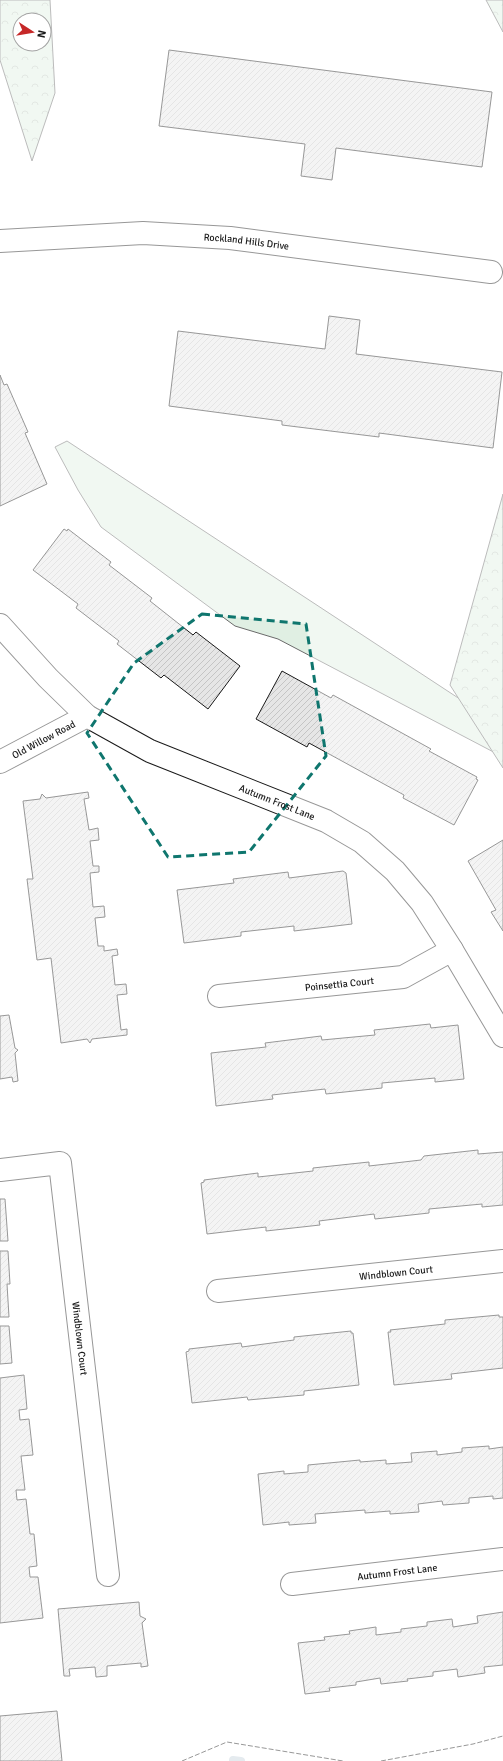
<svg xmlns="http://www.w3.org/2000/svg" width="503" height="1761" font-family="Signika,sans-serif">
<defs>
<pattern id="forest-crowns" width="20" height="18" patternUnits="userSpaceOnUse"><rect width="20" height="18" fill="#e0efe3"/><path d="M2 6a3 3 0 1 1 6 0M12 15a3 3 0 1 1 6 0" fill="none" stroke="#c0ccc2"/></pattern>
<pattern id="building-hatch" width="6" height="6" patternUnits="userSpaceOnUse"><rect width="6" height="6" fill="#e6e6e6"/><path d="M-1 1l2-2M0 6l6-6M5 7l2-2" fill="none" stroke="#c5c5c5"/></pattern>
</defs>
<rect width="100%" height="100%" fill="#fff"/>
<!-- green -->
<polygon fill="#e0efe3" stroke="#6a6a6a" points="67,441 475,709 503,757 278,639 235,626 101,527 78,490 55,447"/>
<!-- forest -->
<g fill="url(#forest-crowns)" stroke="#6a6a6a" fill-rule="evenodd">
<path d="M0,0H50L55,93L32,161L0,60ZM20,20H44V44H20Z"/>
<polygon points="486,0 503,0 503,32"/>
<polygon points="503,494 503,768 450,685"/>
</g>
<g fill="none" stroke-linecap="round" stroke-linejoin="round">
<!-- stream -->
<polyline stroke="#c6d2dc" stroke-width="8" points="233,1760 241,1761"/>
</g>
<!-- building -->
<g fill="url(#building-hatch)" stroke="#1a1a1a">
<polygon points="169,50 492,92 482,167 336,148 332,180 301,176 305,144 159,126"/>
<polygon points="329,316 360,320 356,354 502,372 493,448 379,433 379,437 282,425 282,421 169,406 178,331 325,349"/>
<polygon points="0,375 4,385 7,384 28,432 25,433 47,484 0,506"/>
<polygon points="64,529 67,531 68,529 111,562 109,565 152,598 150,601 193,635 196,632 240,666 208,709 164,675 161,678 117,644 119,641 76,608 78,604 33,570"/>
<polygon points="282,671 331,698 333,695 431,749 429,751 477,777 476,779 478,780 454,825 403,798 404,795 309,743 307,747 256,719"/>
<polygon points="88,792 89,798 84,799 89,830 98,828 99,840 90,841 93,866 99,866 99,872 90,873 93,907 104,906 105,917 95,918 98,946 104,946 104,951 117,949 118,955 112,956 115,985 126,984 127,994 117,995 121,1030 127,1029 127,1035 92,1039 90,1043 87,1039 61,1043 51,958 37,960 27,879 33,879 23,801 40,799 42,794 46,798"/>
<polygon points="503,840 503,931 491,912 496,910 468,861"/>
<polygon points="343,871 346,873 352,924 294,931 294,926 241,932 241,936 184,943 177,890 234,883 233,879 288,872 289,878"/>
<polygon points="9,1015 15,1048 18,1050 15,1053 18,1081 13,1082 12,1077 0,1079 0,1016"/>
<polygon points="430,1024 431,1028 458,1025 464,1079 435,1082 435,1078 382,1083 382,1088 326,1094 325,1089 272,1095 273,1099 216,1106 211,1053 266,1047 265,1043 321,1036 322,1040 375,1035 374,1030"/>
<polygon points="478,1150 478,1154 503,1152 503,1205 482,1207 482,1204 429,1209 429,1213 375,1219 374,1214 319,1221 320,1225 266,1231 266,1227 207,1234 201,1183 204,1182 204,1180 258,1173 258,1177 313,1171 313,1168 369,1162 369,1166 421,1160 424,1156"/>
<polygon points="0,1199 5,1199 8,1241 0,1241"/>
<polygon points="0,1251 8,1251 10,1284 7,1284 9,1317 0,1317"/>
<polygon points="499,1315 499,1317 503,1317 503,1368 451,1374 452,1379 394,1385 388,1332 391,1332 390,1330 445,1324 445,1320"/>
<polygon points="0,1326 9,1326 12,1363 0,1364"/>
<polygon points="351,1331 351,1333 353,1333 359,1385 304,1391 304,1395 248,1400 247,1397 192,1403 186,1352 189,1351 189,1349 241,1343 242,1347 294,1340 294,1337"/>
<polygon points="24,1375 27,1409 19,1410 20,1420 29,1419 33,1455 21,1456 25,1490 16,1490 17,1500 26,1499 30,1534 34,1534 37,1566 29,1567 30,1577 38,1577 43,1618 0,1623 0,1378"/>
<polygon points="489,1446 489,1449 503,1447 503,1498 493,1499 493,1496 469,1498 469,1503 443,1505 442,1501 418,1504 419,1512 390,1514 390,1511 365,1513 365,1510 315,1514 316,1523 289,1525 289,1522 263,1525 258,1474 284,1471 284,1474 308,1472 308,1465 360,1460 360,1462 386,1460 386,1464 412,1462 411,1453 437,1451 437,1455 462,1452 462,1448"/>
<polygon points="139,1602 140,1616 146,1619 142,1623 148,1666 141,1667 141,1663 107,1666 107,1676 96,1677 95,1667 69,1669 70,1676 64,1676 58,1609"/>
<polygon points="503,1612 503,1665 484,1667 485,1673 458,1677 457,1669 433,1672 433,1676 407,1679 408,1681 381,1684 380,1678 356,1682 356,1685 329,1688 330,1691 305,1694 298,1643 325,1640 324,1637 350,1634 349,1631 376,1627 376,1635 401,1632 401,1629 427,1626 427,1622 452,1619 453,1627 478,1623 477,1616"/>
<polygon points="57,1711 62,1761 0,1761 0,1716"/>
</g>
<g fill="none" stroke-linecap="round" stroke-linejoin="round">
<defs>
<g id="minor">
<path id="s1" d="M0,241L143,233L230,238L491,272"/>
<path id="s2" d="M0,625L48,678L87,716L150,751L326,821L362,842L395,871L422,903L452,950L503,1036"/>
<path id="s3" d="M0,762L87,716"/>
<path id="s4" d="M219,996L403,977L452,950"/>
<path id="s5" d="M0,1170L60,1163L108,1575"/>
<path id="s6" d="M218,1291L503,1261"/>
<path id="s7" d="M292,1584L503,1559"/>
</g>
</defs>
<!-- minor casing -->
<use href="#minor" stroke="#1a1a1a" stroke-width="24"/>
<!-- minor -->
<use href="#minor" stroke="#fff" stroke-width="22"/>
<!-- fence -->
<g stroke="#1a1a1a" stroke-width="1" stroke-dasharray="5 2" stroke-linecap="butt">
<polyline points="182,1761 227,1742 343,1761"/>
<polyline points="381,1761 473,1744 503,1736"/>
</g>
</g>
<!-- marked area -->
<path d="M0 0H503V1761H0ZM202,614L306,624L326,756L249,852L168,857L87,733L134,663Z" fill="#fff" fill-opacity=".55" fill-rule="evenodd"/>
<path fill="none" stroke="#0f766e" stroke-width="3" stroke-dasharray="8 5" stroke-linejoin="round" d="M202,614L306,624L326,756L249,852L168,857L87,733L134,663Z"/>
<g text-anchor="middle" stroke-width="3" stroke-linejoin="round" paint-order="stroke">
<!-- street labels -->
<g font-size="10" fill="#1a1a1a" stroke="#fff">
<text dy="4" stroke="none"><textPath href="#s1" startOffset="247">Rockland Hills Drive</textPath></text>
<text dy="4" stroke="none"><textPath href="#s3" startOffset="49">Old Willow Road</textPath></text>
<text dy="4" stroke="none"><textPath href="#s2" startOffset="335">Autumn Frost Lane</textPath></text>
<text dy="4" stroke="none"><textPath href="#s4" startOffset="121">Poinsettia Court</textPath></text>
<text dy="4" stroke="none"><textPath href="#s6" startOffset="179">Windblown Court</textPath></text>
<text dy="4" stroke="none"><textPath href="#s5" startOffset="237">Windblown Court</textPath></text>
<text dy="4" stroke="none"><textPath href="#s7" startOffset="106">Autumn Frost Lane</textPath></text>
</g>
</g>
<!-- north arrow -->
<g transform="translate(32 32) rotate(102)"><circle r="19" fill="#ffffff" stroke="#a3a3a3"/>
<path d="M0-3L7 15L0 10L-7 15Z" fill="#c62828"/>
<text y="-6" font-size="11" font-weight="bold" text-anchor="middle" fill="#1a1a1a">N</text>
</g>
</svg>
